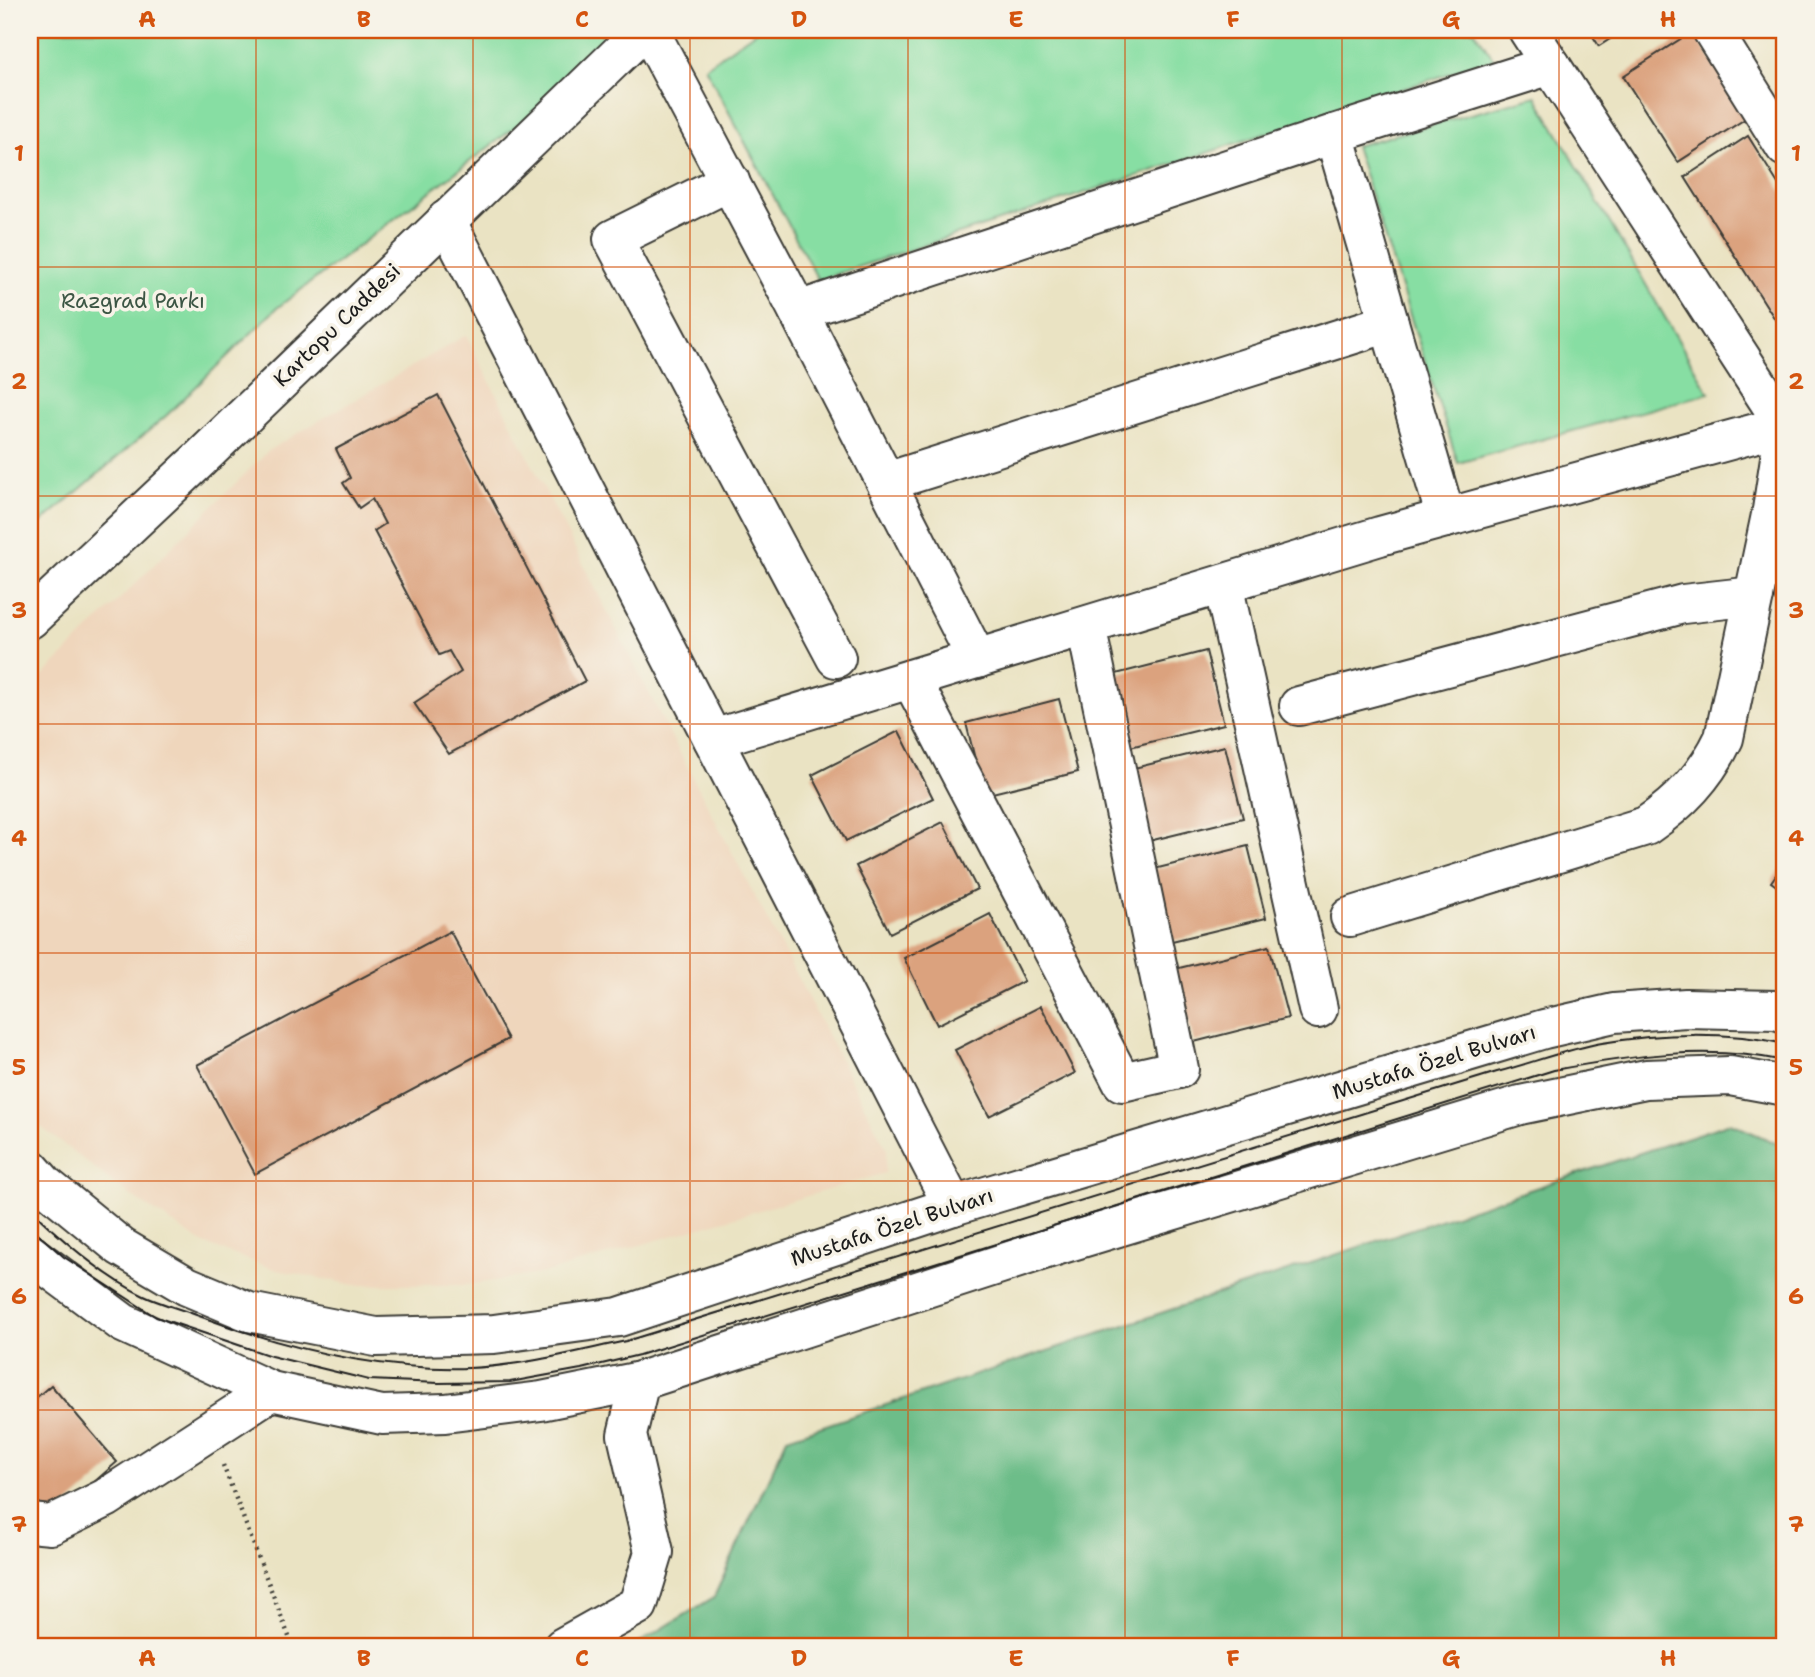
<svg xmlns="http://www.w3.org/2000/svg" width="1815" height="1677" font-family="'Shantell Sans',sans-serif">
<rect width="100%" height="100%" fill="#f7f3e8"/>
<filter id="ink" filterUnits="userSpaceOnUse"><feTurbulence type="fractalNoise" baseFrequency=".0143" numOctaves="2"/><feDisplacementMap in="SourceGraphic" scale="14" xChannelSelector="R" yChannelSelector="G"/><feConvolveMatrix kernelMatrix="1 2 1 2 8 2 1 2 1" color-interpolation-filters="sRGB"/></filter>
<filter id="wash" filterUnits="userSpaceOnUse"><feTurbulence type="fractalNoise" baseFrequency=".00686" numOctaves="4" result="noise"/><feDisplacementMap in="SourceGraphic" scale="28" xChannelSelector="R" yChannelSelector="G"/><feGaussianBlur stdDeviation="1.57" result="paint"/><feColorMatrix in="noise" values="0 0 0 0 0 0 0 0 0 0 0 0 0 0 0 0 0 1.4 0 .05"/><feComposite in="paint" operator="in"/></filter>
<g filter="url(#wash)">
<rect width="100%" height="100%" fill="#eae3c3"/>
<!-- built -->
<polygon fill="#efd6bc" points="466,335 655,705 887,1149 885,1173 545,1273 467,1285 355,1285 277,1270 204,1244 124,1191 37,1124 30,1115 30,689 269,450"/>
<!-- green -->
<g fill="#87dea3" stroke="#527d60" stroke-width="2">
<polygon points="30,30 643,30 277,308 167,415 30,532"/>
<polygon points="758,30 1474,30 1494,59 818,280 705,67"/>
<polygon points="1536,96 1709,393 1458,463 1355,146"/>
</g>
<!-- forest -->
<polygon fill="#6dbd89" stroke="#446c52" stroke-width="2" points="1730,1123 1785,1147 1785,1647 632,1647 714,1597 787,1438"/>
<g id="blocks">
<!-- building -->
<g fill="#dba27e">
<polygon points="1589,30 1624,30 1599,46"/>
<polygon points="1693,31 1748,117 1678,162 1623,76"/>
<polygon points="1748,136 1785,195 1785,335 1685,177"/>
<polygon points="438,395 585,681 449,754 414,703 461,672 449,651 439,655 374,531 385,524 372,499 359,508 343,483 350,478 336,449"/>
<polygon points="1206,651 1224,724 1130,747 1112,675"/>
<polygon points="1059,699 1078,772 984,795 966,723"/>
<polygon points="899,731 933,798 846,841 812,775"/>
<polygon points="1225,746 1243,818 1149,841 1130,769"/>
<polygon points="943,822 977,889 890,933 856,866"/>
<polygon points="1248,846 1266,918 1172,941 1154,869"/>
<polygon points="1785,862 1785,892 1771,882"/>
<polygon points="990,914 1024,981 937,1025 904,958"/>
<polygon points="450,931 508,1039 255,1174 197,1065"/>
<polygon points="1269,946 1288,1018 1194,1042 1175,969"/>
<polygon points="1041,1006 1075,1073 989,1116 955,1050"/>
<polygon points="51,1385 117,1462 52,1519 30,1493 30,1403"/>
</g>
</g>
</g>
<g filter="url(#ink)">
<use href="#blocks" fill-opacity="0" stroke="#3b3a35" stroke-width="2"/>
<g fill="none" stroke-linecap="round" stroke-linejoin="round">
<defs>
<g id="minor">
<polyline points="649,30 798,311"/>
<polyline points="1712,30 1785,147"/>
<polyline points="730,181 613,239 836,658"/>
<polyline points="446,220 953,1206"/>
<polyline points="886,482 1389,323"/>
<polyline points="1446,518 1334,134 1551,65"/>
<polyline points="1223,584 1318,1009"/>
<polyline points="977,659 798,311 1334,134"/>
<polyline points="911,679 1122,1082 1179,1069 1086,626"/>
<polyline points="1299,706 1683,604 1754,596"/>
<polyline points="713,739 1380,536 1785,425"/>
<path d="M1350,917L1646,826C1681,802 1706,776 1724,738L1772,510L1785,426L1528,30"/>
<polyline points="30,1523 51,1525 106,1498 271,1391"/>
<polyline points="563,1647 638,1605 654,1552 627,1435 640,1381"/>
</g>
<g id="major">
<polyline points="30,619 200,459 644,30"/>
<polyline points="30,1168 45,1185 121,1247 187,1286 249,1312 376,1337 494,1334 619,1317 953,1206 1544,1029 1614,1013 1686,1008 1776,1010 1785,1013"/>
<polyline points="30,1254 123,1323 271,1391 382,1415 445,1413 541,1401 640,1381 1062,1244 1520,1105 1646,1079 1730,1076 1785,1086"/>
</g>
</defs>
<!-- minor casing -->
<use href="#minor" stroke="#3b3a35" stroke-width="42"/>
<!-- major casing -->
<use href="#major" stroke="#3b3a35" stroke-width="42"/>
<!-- path -->
<polyline stroke="#3b3a35" stroke-width="4.5" stroke-dasharray="2 5" stroke-linecap="butt" points="223,1465 293,1647"/>
<!-- minor -->
<use href="#minor" stroke="#fff" stroke-width="38"/>
<!-- major -->
<use href="#major" stroke="#fff" stroke-width="38"/>
<!-- tram -->
<g stroke="#1c1c1c" stroke-width="2">
<path d="M30,1209C60,1238 106,1278 144,1296C161,1304 181,1309 199,1316C285,1348 376,1371 469,1368C522,1366 574,1352 626,1341L1497,1072C1532,1063 1567,1049 1602,1043C1660,1033 1727,1031 1785,1044"/>
<path d="M30,1227L64,1257L156,1317L271,1356L369,1380L439,1383L510,1382L581,1369L639,1355L1554,1070C1631,1056 1707,1044 1785,1061"/>
</g>
</g>
</g>
<!-- grid -->
<path fill="none" stroke="#d4530e" stroke-width="2" stroke-opacity="0.55" d="M256,30V1647M473,30V1647M690,30V1647M908,30V1647M1125,30V1647M1342,30V1647M1559,30V1647M30,267H1785M30,496H1785M30,724H1785M30,953H1785M30,1181H1785M30,1410H1785"/>
<g text-anchor="middle" stroke-width="7" stroke-linejoin="round" paint-order="stroke">
<!-- park labels -->
<g font-size="21" fill="#3c5644" stroke="#f7f3e8">
<text x="133" y="308">Razgrad Parkı</text>
</g>
<!-- street labels -->
<g font-size="21" fill="#1c1c1c" stroke="#f7f3e8">
<text transform="translate(337 325) rotate(-44)" y="7">Kartopu Caddesi</text>
<text transform="translate(1434 1062) rotate(-17)" y="7">Mustafa Özel Bulvarı</text>
<text transform="translate(892 1227) rotate(-18)" y="7">Mustafa Özel Bulvarı</text>
</g>
</g>
<!-- margin -->
<rect width="1815" height="1677" fill="none" stroke="#f7f3e8" stroke-width="77"/>
<rect x="38" y="38" width="1738" height="1600" fill="none" stroke="#d4530e" stroke-width="2.5"/>
<g font-size="23" text-anchor="middle" font-weight="bold" fill="#d4530e">
<text x="147" y="27">A</text>
<text x="364" y="27">B</text>
<text x="582" y="27">C</text>
<text x="799" y="27">D</text>
<text x="1016" y="27">E</text>
<text x="1233" y="27">F</text>
<text x="1451" y="27">G</text>
<text x="1668" y="27">H</text>
<text x="19" y="161">1</text>
<text x="1796" y="161">1</text>
<text x="19" y="389">2</text>
<text x="1796" y="389">2</text>
<text x="19" y="618">3</text>
<text x="1796" y="618">3</text>
<text x="19" y="846">4</text>
<text x="1796" y="846">4</text>
<text x="19" y="1075">5</text>
<text x="1796" y="1075">5</text>
<text x="19" y="1304">6</text>
<text x="1796" y="1304">6</text>
<text x="19" y="1532">7</text>
<text x="1796" y="1532">7</text>
<text x="147" y="1666">A</text>
<text x="364" y="1666">B</text>
<text x="582" y="1666">C</text>
<text x="799" y="1666">D</text>
<text x="1016" y="1666">E</text>
<text x="1233" y="1666">F</text>
<text x="1451" y="1666">G</text>
<text x="1668" y="1666">H</text>
</g>
</svg>
